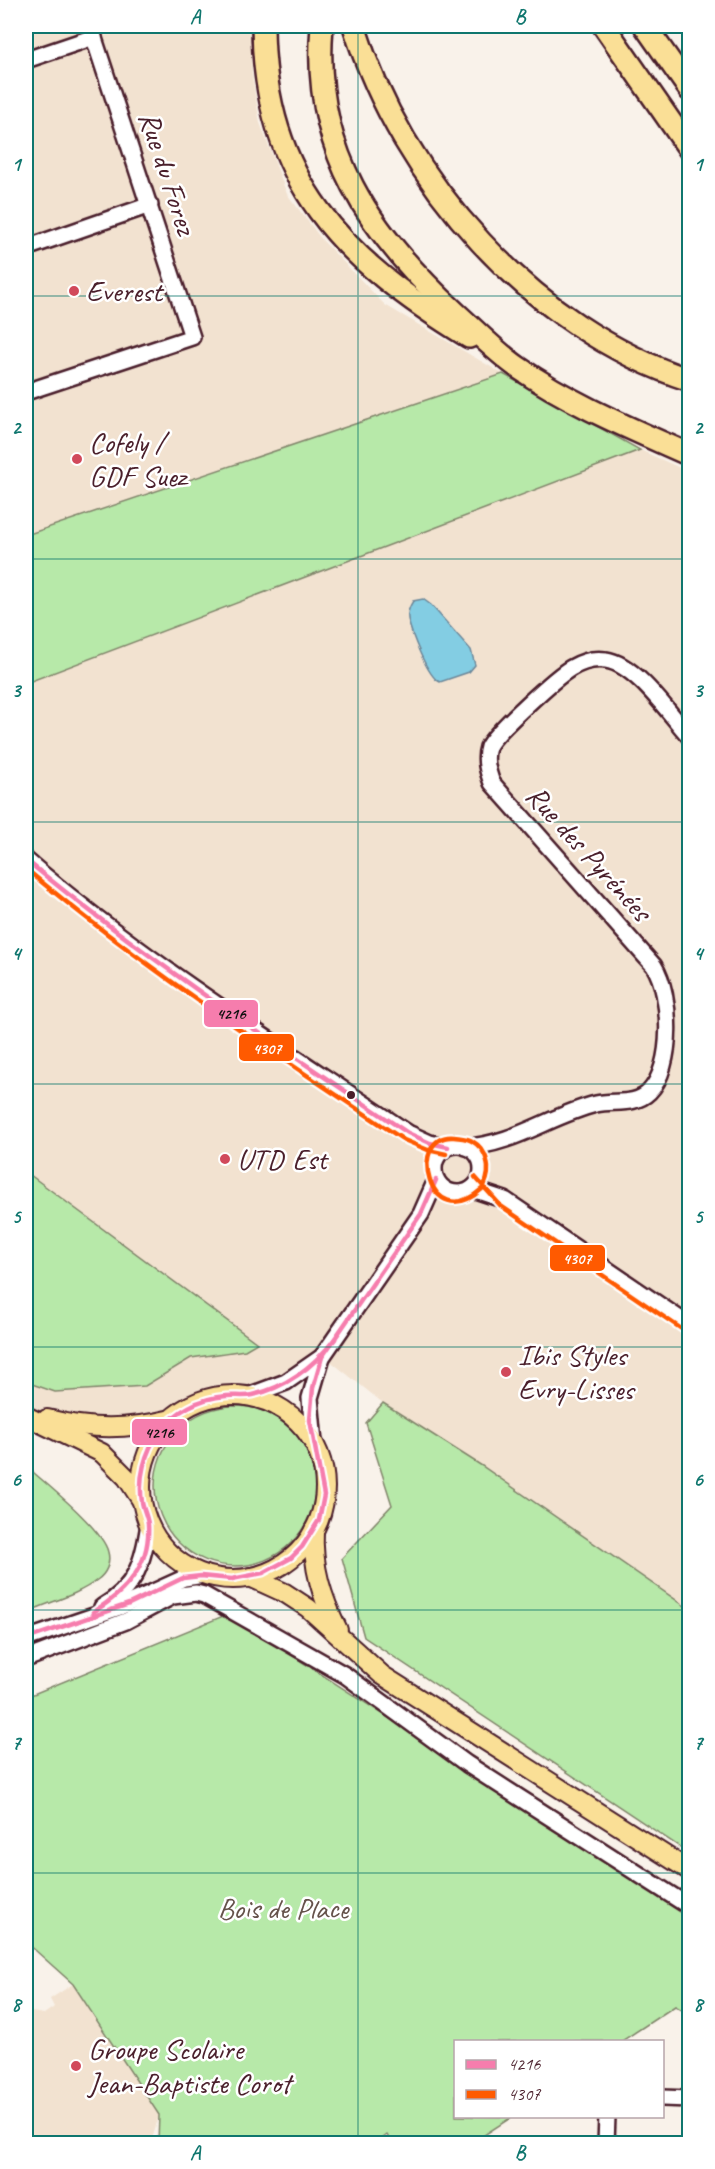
<svg xmlns="http://www.w3.org/2000/svg" width="715" height="2169" font-family="Caveat,sans-serif">
<rect width="100%" height="100%" fill="#f9f2ea"/>
<filter id="ink" filterUnits="userSpaceOnUse"><feTurbulence type="fractalNoise" baseFrequency=".0167" numOctaves="2"/><feDisplacementMap in="SourceGraphic" scale="12" xChannelSelector="R" yChannelSelector="G"/><feConvolveMatrix kernelMatrix="1 2 1 2 8 2 1 2 1" color-interpolation-filters="sRGB"/></filter>
<g filter="url(#ink)">
<!-- built -->
<g fill="#f2e2d0">
<polygon points="26,26 250,26 252,76 260,123 287,194 323,241 385,305 503,374 26,535"/>
<polygon points="640,450 689,472 689,1609 482,1466 383,1403 324,1356 249,1395 209,1397 171,1417 138,1426 26,1412 26,683"/>
<polygon points="73,1984 159,2115 151,2143 101,2143 81,2138 79,2143 26,2143 26,2017 32,2012 44,2014 54,2007 50,1999"/>
</g>
<!-- green -->
<g fill="#b7e9a9" stroke="#80846a" stroke-width="1.5">
<polygon points="503,374 640,450 26,683 26,535"/>
<polygon points="26,1172 257,1343 245,1350 191,1358 145,1386 55,1392 26,1382"/>
<polygon points="383,1403 482,1466 689,1609 689,1853 364,1637 342,1558 392,1505 366,1423"/>
<circle cx="235" cy="1486" r="80"/>
<path d="M26,1466C45,1483 103,1529 108,1552C111,1563 106,1574 97,1580C77,1596 48,1602 26,1613Z"/>
<polygon points="228,1614 689,1912 689,2014 675,2006 622,2041 456,2042 456,2116 512,2117 472,2143 392,2143 387,2135 375,2144 158,2143 159,2115 73,1984 26,1942 26,1697"/>
</g>
<!-- water -->
<path fill="#83cde3" stroke="#6c8799" stroke-width="1.5" d="M423,599L431,605L471,650L475,665L469,672L440,682C428,678 411,633 408,619C407,612 409,607 413,601Z"/>
<g fill="none" stroke-linecap="round" stroke-linejoin="round">
<defs>
<g id="minor">
<polyline points="26,60 94,37"/>
<polyline points="26,248 150,205"/>
<polyline points="26,392 192,337 90,26"/>
<path d="M26,860C144,962 278,1045 408,1133L430,1143L448,1147"/>
<circle cx="458" cy="1169" r="24"/>
<path d="M466,1147C513,1145 551,1115 596,1104C614,1100 635,1106 649,1092C674,1067 672,995 654,966L492,783C488,772 484,760 488,747C493,734 557,676 571,668C581,662 594,658 606,660C636,664 670,715 690,737"/>
<polyline points="472,1189 505,1200 690,1326"/>
<polyline points="248,1396 286,1382 322,1357"/>
<polyline points="314,1443 310,1398 322,1357 421,1214 436,1180"/>
<path d="M102,1607C136,1588 144,1560 149,1523"/>
<polyline points="26,1639 120,1607 184,1578 204,1575"/>
<polyline points="26,1659 126,1621 173,1596 196,1593 204,1595 345,1675 467,1764 690,1907"/>
<polyline points="662,2098 690,2099"/>
<polyline points="606,2144 607,2116"/>
</g>
<g id="major">
<circle cx="233" cy="1487" r="92"/>
<polyline points="26,1416 102,1453 127,1478 142,1501"/>
<path d="M47,1419C92,1430 126,1430 172,1419"/>
<path d="M314,1530C312,1567 322,1598 338,1630"/>
<polyline points="250,1577 285,1593 308,1608 382,1675 690,1871"/>
</g>
<g id="highway">
<path d="M263,26C264,181 343,260 469,337"/>
<path d="M322,26C311,150 370,234 457,314C477,332 497,353 519,368C571,404 632,429 690,455"/>
<path d="M354,26C402,181 532,329 690,380"/>
<polyline points="604,26 690,150"/>
<polyline points="645,26 690,90"/>
</g>
</defs>
<!-- minor casing -->
<use href="#minor" stroke="#4a1f2b" stroke-width="20"/>
<!-- major casing -->
<use href="#major" stroke="#4a1f2b" stroke-width="22"/>
<!-- highway casing -->
<use href="#highway" stroke="#4a1f2b" stroke-width="26"/>
<!-- minor -->
<use href="#minor" stroke="#fff" stroke-width="15"/>
<!-- major -->
<use href="#major" stroke="#fadf96" stroke-width="18"/>
<!-- highway -->
<use href="#highway" stroke="#fadf96" stroke-width="21"/>
<defs>
<g id="bus-1">
<path d="M26,860C147,960 278,1046 408,1133L430,1143L448,1147"/>
<path d="M93,1612C126,1592 151,1565 148,1524C147,1516 143,1509 142,1502C138,1478 145,1452 159,1432C175,1411 200,1398 226,1396C235,1395 244,1397 253,1395C287,1387 314,1366 335,1339"/>
<polyline points="26,1639 129,1604 183,1578 201,1576 232,1579 263,1573 291,1558 302,1547 319,1520 324,1495 310,1420 313,1388 322,1357 421,1214 436,1180"/>
</g>
<g id="bus-2">
<path d="M26,869C145,969 275,1054 404,1140L428,1150L446,1154"/>
<polyline points="475,1177 501,1206 686,1332"/>
<path d="M482,1189C428,1237 406,1133 454,1137C461,1138 467,1138 472,1141C488,1150 492,1170 484,1186"/>
</g>
</defs>
<!-- bus-1 casing -->
<use href="#bus-1" stroke="#fff" stroke-width="9"/>
<!-- bus-2 casing -->
<use href="#bus-2" stroke="#fff" stroke-width="9"/>
<!-- bus-1 -->
<use href="#bus-1" stroke="#f67dad" stroke-width="4.5"/>
<!-- bus-2 -->
<use href="#bus-2" stroke="#ff5a00" stroke-width="4.5"/>
</g>
</g>
<!-- grid -->
<path fill="none" stroke="#0f766e" stroke-width="1.5" stroke-opacity="0.55" d="M358,26V2144M26,296H690M26,559H690M26,822H690M26,1084H690M26,1347H690M26,1610H690M26,1873H690"/>
<!-- markers -->
<g fill="#d1495b" stroke="#fff" stroke-width="2">
<circle cx="74" cy="291" r="6"/>
<circle cx="77" cy="459" r="6"/>
<circle cx="225" cy="1159" r="6"/>
<circle cx="506" cy="1372" r="6"/>
<circle cx="76" cy="2066" r="6"/>
</g>
<circle fill="#4a1f2b" stroke="#fff" stroke-width="2" cx="351" cy="1095" r="5"/>
<g text-anchor="middle" stroke-width="5" stroke-linejoin="round" paint-order="stroke">
<!-- street labels -->
<g font-size="30" fill="#4a1f2b" stroke="#fff">
<text transform="translate(168 173) rotate(72)" y="10">Rue du Forez</text>
<text transform="translate(589 853) rotate(48)" y="10">Rue des Pyrénées</text>
</g>
<!-- poi labels -->
<g font-size="30" fill="#4a1f2b" stroke="#fff" text-anchor="start">
<text x="86" y="301">Everest</text>
<text x="89" y="452">Cofely /<tspan x="89" dy="34">GDF Suez</tspan></text>
<text x="237" y="1169">UTD Est</text>
<text x="518" y="1365">Ibis Styles<tspan x="518" dy="34">Evry-Lisses</tspan></text>
<text x="88" y="2059">Groupe Scolaire<tspan x="88" dy="34">Jean-Baptiste Corot</tspan></text>
</g>
<!-- park labels -->
<g font-size="30" fill="#65524a" stroke="#fff">
<text x="283" y="1918">Bois de Place</text>
</g>
</g>
<g stroke="#fff" stroke-width="2">
<rect x="203" y="999" width="56" height="29" rx="6" fill="#f67dad"/>
<rect x="238" y="1033" width="57" height="29" rx="6" fill="#ff5a00"/>
<rect x="549" y="1244" width="57" height="28" rx="6" fill="#ff5a00"/>
<rect x="131" y="1418" width="57" height="28" rx="6" fill="#f67dad"/>
</g>
<g font-size="16" text-anchor="middle" font-weight="bold" fill="#fff">
<text x="267" y="1054">4307</text>
<text x="577" y="1264">4307</text>
</g>
<g font-size="16" text-anchor="middle" font-weight="bold" fill="#111">
<text x="231" y="1019">4216</text>
<text x="159" y="1438">4216</text>
</g>
<!-- margin -->
<rect width="715" height="2169" fill="none" stroke="#fff" stroke-width="66"/>
<!-- legend -->
<rect x="454" y="2040" width="210" height="78" fill="#ffffff" stroke="#b7a5aa" stroke-width="1.5"/>
<rect x="466" y="2060" width="30" height="9" fill="#f67dad" stroke="#b7a5aa" stroke-width="1.5"/>
<text x="508" y="2070" font-size="18" fill="#4a1f2b">4216</text>
<rect x="466" y="2090" width="30" height="9" fill="#ff5a00" stroke="#b7a5aa" stroke-width="1.5"/>
<text x="508" y="2100" font-size="18" fill="#4a1f2b">4307</text>
<rect x="33" y="33" width="649" height="2103" fill="none" stroke="#0f766e" stroke-width="2"/>
<g font-size="20" text-anchor="middle" font-weight="bold" fill="#0f766e">
<text x="195" y="23">A</text>
<text x="520" y="23">B</text>
<text x="16" y="171">1</text>
<text x="698" y="171">1</text>
<text x="16" y="434">2</text>
<text x="698" y="434">2</text>
<text x="16" y="697">3</text>
<text x="698" y="697">3</text>
<text x="16" y="960">4</text>
<text x="698" y="960">4</text>
<text x="16" y="1223">5</text>
<text x="698" y="1223">5</text>
<text x="16" y="1486">6</text>
<text x="698" y="1486">6</text>
<text x="16" y="1749">7</text>
<text x="698" y="1749">7</text>
<text x="16" y="2011">8</text>
<text x="698" y="2011">8</text>
<text x="195" y="2159">A</text>
<text x="520" y="2159">B</text>
</g>
</svg>
